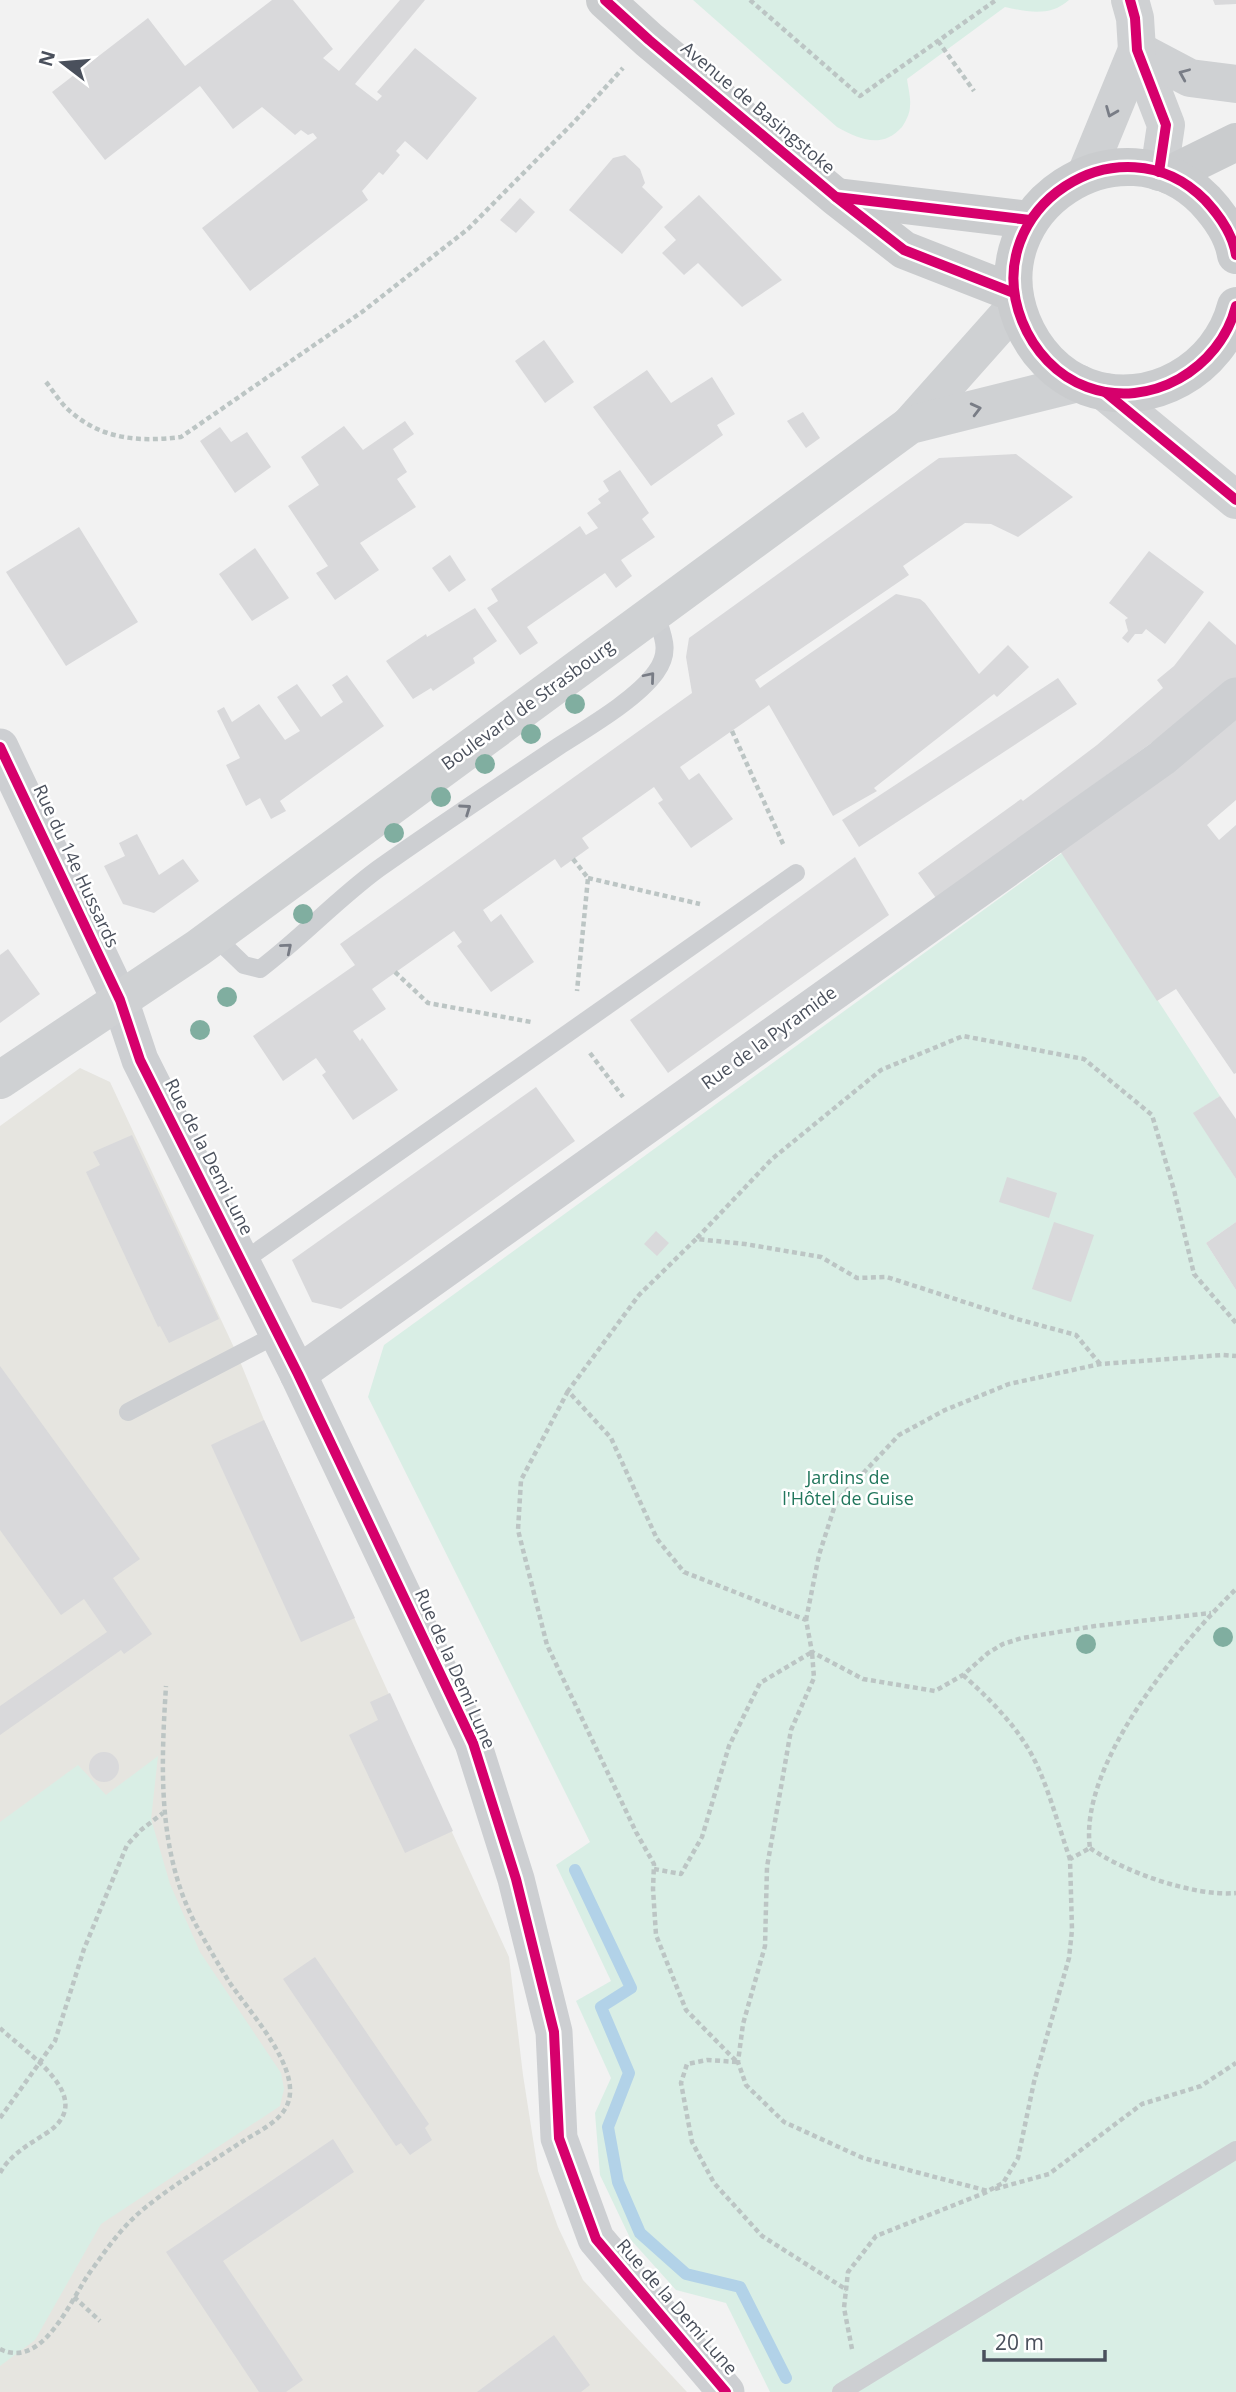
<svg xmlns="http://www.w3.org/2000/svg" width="1236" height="2392" font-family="'Open Sans',sans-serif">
<rect width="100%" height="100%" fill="#f2f2f2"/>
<!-- commercial -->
<polygon fill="#e6e5e0" points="80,1068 110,1082 237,1354 264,1420 509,1957 523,2075 538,2171 558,2227 583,2280 687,2392 0,2392 0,1126"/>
<!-- green -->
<g fill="#d9eee5">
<path d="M693,0H1069C1050,17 1028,12 1005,7L907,79C908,87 911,98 910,106C910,113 906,121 902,127C882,149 861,140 837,127Z"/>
<polygon points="1062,853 1220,1096 1194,1113 1236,1179 1236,1222 1206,1243 1236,1290 1236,2392 770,2392 726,2303 676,2290 631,2240 600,2175 595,2113 611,2078 576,2001 611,1981 556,1865 590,1842 368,1397 384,1345"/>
<polygon points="158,1756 151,1819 170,1884 200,1952 281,2073 284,2089 280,2106 101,2224 35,2340 0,2366 0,1822 78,1765 106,1795"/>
</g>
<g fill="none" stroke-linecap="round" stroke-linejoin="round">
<!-- stream -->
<polyline stroke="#b2d2e8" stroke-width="12" points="575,1870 631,1988 601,2007 629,2073 608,2127 618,2182 640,2233 686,2274 740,2287 786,2378"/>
</g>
<!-- building -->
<g fill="#d9d9db">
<polygon points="272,0 293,0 333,49 323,58 339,71 400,0 425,0 355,84 377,101 382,96 377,92 415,48 477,98 427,160 405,141 396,151 400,155 383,175 379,172 362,191 368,200 250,291 202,228 317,138 313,133 308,135 301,130 295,135 262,107 233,129 200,86 105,160 52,92 148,18 185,66"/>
<polygon points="1213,0 1236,0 1236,4 1215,5"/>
<polygon points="625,155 640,169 645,183 642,187 663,207 622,254 569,210 613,158"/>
<polygon points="699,195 782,280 742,307 698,263 684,275 662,253 676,240 664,227"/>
<polygon points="520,198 535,212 516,233 500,220"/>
<polygon points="544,340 574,382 545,403 515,361"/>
<polygon points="647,370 671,403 712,377 735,414 717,425 723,435 651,486 593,407"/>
<polygon points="803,412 820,438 806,448 787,421"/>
<polygon points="405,421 414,434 393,449 407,472 397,479 416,507 360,543 379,570 335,600 316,573 328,566 288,506 319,485 301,457 344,426 363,450"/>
<polygon points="220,427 231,442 247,432 271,467 235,493 200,441"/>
<polygon points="1016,454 1073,497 1018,537 991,524 965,523 903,566 909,575 755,680 760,688 896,594 920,599 925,603 979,674 1008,645 1029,667 997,697 994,694 874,788 877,791 833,816 769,705 680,767 689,780 699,773 733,819 691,848 658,803 663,800 654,787 582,838 589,848 561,868 555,859 483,910 491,922 501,914 534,962 491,992 457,946 462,942 454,931 372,989 386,1009 353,1031 360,1041 362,1038 398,1090 353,1120 322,1075 326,1072 316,1058 283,1081 253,1036 355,965 340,944 692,693 686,657 689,638 939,458"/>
<polygon points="620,470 649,513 642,519 655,537 621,560 632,576 616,588 605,573 527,627 538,643 520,655 487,608 498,601 491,589 580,526 586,535 598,528 587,513 601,503 598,499 609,491 603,481"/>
<polygon points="79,527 138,622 66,666 6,572"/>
<polygon points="255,548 289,598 252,621 219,574"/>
<polygon points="1149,551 1204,592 1165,644 1146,629 1142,634 1135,634 1128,643 1122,638 1128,631 1125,620 1128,618 1109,603"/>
<polygon points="450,555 466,580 449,592 432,568"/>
<polygon points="475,608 497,641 473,658 475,663 433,691 431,688 413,699 386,661 426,634 427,637"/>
<polygon points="1209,621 1236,645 1236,682 936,898 918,873 1021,799 1023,801 1097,745 1163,688 1157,680 1174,666"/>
<polygon points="347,675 384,726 280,801 286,811 271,819 260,798 246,806 226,765 240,758 217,711 224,707 232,722 259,704 285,740 300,731 277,697 297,684 321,717 343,702 332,685"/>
<polygon points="1058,678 1077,704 859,847 842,820"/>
<polygon points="1236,717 1236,800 1207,825 1219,840 1236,825 1236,1073 1234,1074 1176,989 1157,1001 1060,851"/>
<polygon points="137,834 159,875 183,859 199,881 154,913 123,904 104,866 125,856 119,843"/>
<polygon points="855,857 889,915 668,1073 630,1020"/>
<polygon points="8,949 40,994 0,1023 0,955"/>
<polygon points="536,1087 575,1141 341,1309 312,1302 292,1260"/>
<polygon points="1220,1096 1236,1119 1236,1179 1193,1113"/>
<polygon points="132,1135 219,1319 169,1343 160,1326 158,1327 86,1172 100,1165 93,1152"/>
<polygon points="1007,1177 1057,1193 1049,1218 999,1202"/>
<polygon points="1054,1222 1094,1235 1071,1302 1032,1289"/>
<polygon points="1236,1222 1236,1290 1206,1243"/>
<polygon points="656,1231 669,1243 657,1256 644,1244"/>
<polygon points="0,1366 140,1559 113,1578 152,1634 124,1654 121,1650 0,1735 0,1706 107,1632 84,1599 61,1615 0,1530"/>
<polygon points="264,1420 355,1618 301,1642 211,1445"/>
<polygon points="390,1693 453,1831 405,1853 349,1735 378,1720 370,1702"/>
<circle cx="104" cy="1767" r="15"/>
<polygon points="315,1957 429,2124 425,2128 432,2140 410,2155 401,2143 396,2146 283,1979"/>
<polygon points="333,2139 354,2172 223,2261 303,2380 286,2392 259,2392 166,2252"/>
<polygon points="554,2335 590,2385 581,2392 477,2392"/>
</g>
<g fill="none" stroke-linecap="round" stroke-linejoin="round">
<!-- path -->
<g stroke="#bcc5c4" stroke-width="4.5" stroke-dasharray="5 3.5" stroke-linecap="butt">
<polyline points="750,0 860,96 996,0"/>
<polyline points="938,41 974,91"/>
<path d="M46,382C54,392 61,404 71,412C103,440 141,442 181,437L362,312L468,229L575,121L623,68"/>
<polyline points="732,731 784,846"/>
<polyline points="573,859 588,878 577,991"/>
<polyline points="588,878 700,904"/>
<polyline points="395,972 428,1003 531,1022"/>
<polyline points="590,1053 623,1097"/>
<polyline points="697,1238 772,1159 881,1070 963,1036 1084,1059 1152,1115 1174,1190 1194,1274 1236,1323"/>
<polyline points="1100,1364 1076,1335 1017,1319 887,1277 857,1278 821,1257 745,1244 696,1239 639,1295 568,1391 611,1438 657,1539 684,1572 806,1620 812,1652 863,1679 935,1691 963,1675 988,1653 1003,1644 1022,1638 1095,1626 1211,1613"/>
<polyline points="568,1391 521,1480 518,1530 547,1645 636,1832 654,1864 653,1889 656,1935 686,2010 737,2062"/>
<polyline points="806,1620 819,1555 836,1502 899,1435 945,1410 1009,1384 1100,1364 1223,1355 1236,1356"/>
<path d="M963,1675C994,1703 1024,1733 1040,1772C1052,1800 1060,1831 1070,1859"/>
<path d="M1090,1848C1124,1872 1195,1897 1236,1893"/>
<path d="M654,1869L681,1874L702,1837L729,1746L760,1683L812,1652L814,1678L791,1730L767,1867L765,1946L743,2024L738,2062L746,2085L784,2122L863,2158L988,2191L1003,2183L1018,2158L1034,2082L1069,1958L1072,1930L1070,1859L1090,1848C1078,1765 1180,1644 1236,1589"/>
<path d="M0,2028C27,2054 101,2099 45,2134C28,2145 10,2155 0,2173"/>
<polyline points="737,2062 707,2060 687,2064 681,2083 692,2142 714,2183 762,2236 847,2290"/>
<polyline points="0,2118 55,2041 84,1949 127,1845 141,1830 163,1813"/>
<polyline points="995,2189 1049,2174 1142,2104 1201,2086 1236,2063"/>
<polyline points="74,2297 100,2321"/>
<path d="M0,2349C42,2370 70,2302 88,2275C106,2250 122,2226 146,2207C176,2183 211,2162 243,2141C256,2133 277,2123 285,2109C308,2073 247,2010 228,1980C217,1962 206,1943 196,1925C157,1851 161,1767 166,1686"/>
<polyline points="852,2349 844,2308 848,2272 876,2236 987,2192"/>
</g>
<!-- lane -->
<g stroke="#cdcfd2" stroke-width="18">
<path d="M214,936L244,965L260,969C301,938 336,900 378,869C437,827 498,787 559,746C587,728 637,699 656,672C672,650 662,635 655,612"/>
<polyline points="242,1262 796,873"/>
<polyline points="128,1412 278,1334"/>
<polyline points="841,2392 1236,2150"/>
</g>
<!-- street -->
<g stroke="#cdcfd2" stroke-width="37">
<polyline points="0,747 120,1000 140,1060 298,1374 473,1743 516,1879 554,2032 559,2138 596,2239 726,2392"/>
<polyline points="298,1374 1162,758 1236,696"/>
</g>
<!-- secondary -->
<g stroke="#cfd1d3" stroke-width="38">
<polyline points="1130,0 1135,18 1137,50 1166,125 1159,172"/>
<polyline points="1137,50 1190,78 1236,84"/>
<polyline points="1086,174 1137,50"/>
<polyline points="1105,392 1236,500"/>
<polyline points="910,425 1016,306"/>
<polyline points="0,1080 198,948 910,425 1078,383"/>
</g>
<!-- primary -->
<g stroke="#caccce" stroke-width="38">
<polyline points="605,0 649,40 836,197 904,250 1014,293"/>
<polyline points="1169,175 1236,142"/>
<polyline points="837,197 1030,220"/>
<path d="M1236,255C1233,235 1219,215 1205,200C1121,115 977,208 1022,321C1034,351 1057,376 1087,387C1150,410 1220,369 1236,306"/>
</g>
<defs>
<g id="cycleway">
<polyline points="605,0 649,40 836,197 904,250 1014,293"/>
<polyline points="1130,0 1135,18 1137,50 1166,125 1159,172"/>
<polyline points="836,197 1030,220"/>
<path d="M1236,255C1233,235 1219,215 1205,200C1121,115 977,208 1022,321C1034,351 1057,376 1087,387C1150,410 1220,369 1236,306"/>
<polyline points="1105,392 1236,500"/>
<polyline points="0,747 120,1000 140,1060 298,1374 473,1743 516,1879 554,2032 559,2138 596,2239 726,2392"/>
</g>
</defs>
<!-- cycleway casing -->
<use href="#cycleway" stroke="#fff" stroke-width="15"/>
<!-- cycleway -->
<use href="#cycleway" stroke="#d6006c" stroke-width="10"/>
</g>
<!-- trees -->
<g fill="#80aea0">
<circle cx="575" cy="704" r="10"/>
<circle cx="531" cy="734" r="10"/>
<circle cx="485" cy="764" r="10"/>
<circle cx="441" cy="797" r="10"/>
<circle cx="394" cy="833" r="10"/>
<circle cx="303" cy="914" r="10"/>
<circle cx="227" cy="997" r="10"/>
<circle cx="200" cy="1030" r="10"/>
<circle cx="1223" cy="1637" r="10"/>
<circle cx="1086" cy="1644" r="10"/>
</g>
<!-- one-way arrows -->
<defs><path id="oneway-chevron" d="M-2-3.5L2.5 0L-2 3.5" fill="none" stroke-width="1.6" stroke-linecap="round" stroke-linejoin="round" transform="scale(1.75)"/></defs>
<g stroke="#797d86">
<use href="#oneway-chevron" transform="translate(1184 74) rotate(-157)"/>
<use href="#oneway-chevron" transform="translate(1111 112) rotate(112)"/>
<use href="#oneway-chevron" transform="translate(976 409) rotate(-14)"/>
</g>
<g stroke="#787c85">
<use href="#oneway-chevron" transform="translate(650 677) rotate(-50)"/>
<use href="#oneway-chevron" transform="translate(466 809) rotate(-35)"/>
<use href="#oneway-chevron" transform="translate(287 948) rotate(-40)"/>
</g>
<g text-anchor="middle" stroke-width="5" stroke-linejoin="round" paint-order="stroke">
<!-- street labels -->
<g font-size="18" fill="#4a505c" stroke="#fff">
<text transform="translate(758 108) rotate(40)" y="6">Avenue de Basingstoke</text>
<text transform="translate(528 705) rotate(-36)" y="6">Boulevard de Strasbourg</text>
<text transform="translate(76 866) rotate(65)" y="6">Rue du 14e Hussards</text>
<text transform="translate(769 1038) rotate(-36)" y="6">Rue de la Pyramide</text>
<text transform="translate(209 1157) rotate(63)" y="6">Rue de la Demi Lune</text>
<text transform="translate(455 1669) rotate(66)" y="6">Rue de la Demi Lune</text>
<text transform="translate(677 2307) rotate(49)" y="6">Rue de la Demi Lune</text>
</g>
<!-- park labels -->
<g font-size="18" fill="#22775d" stroke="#fff">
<text x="848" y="1484">Jardins de<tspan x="848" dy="21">l'Hôtel de Guise</tspan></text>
</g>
</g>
<!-- north arrow -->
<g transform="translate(63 63) rotate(286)" stroke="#ffffff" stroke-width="5" paint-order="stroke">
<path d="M0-5L12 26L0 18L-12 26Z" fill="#4a505c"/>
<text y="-10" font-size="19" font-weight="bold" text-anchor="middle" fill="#4a505c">N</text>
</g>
<!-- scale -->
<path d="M984 2350v10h121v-10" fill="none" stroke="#4a505c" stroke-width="3.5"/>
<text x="995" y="2350" font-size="21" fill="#4a505c" stroke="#ffffff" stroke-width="5" paint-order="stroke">20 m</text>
</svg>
